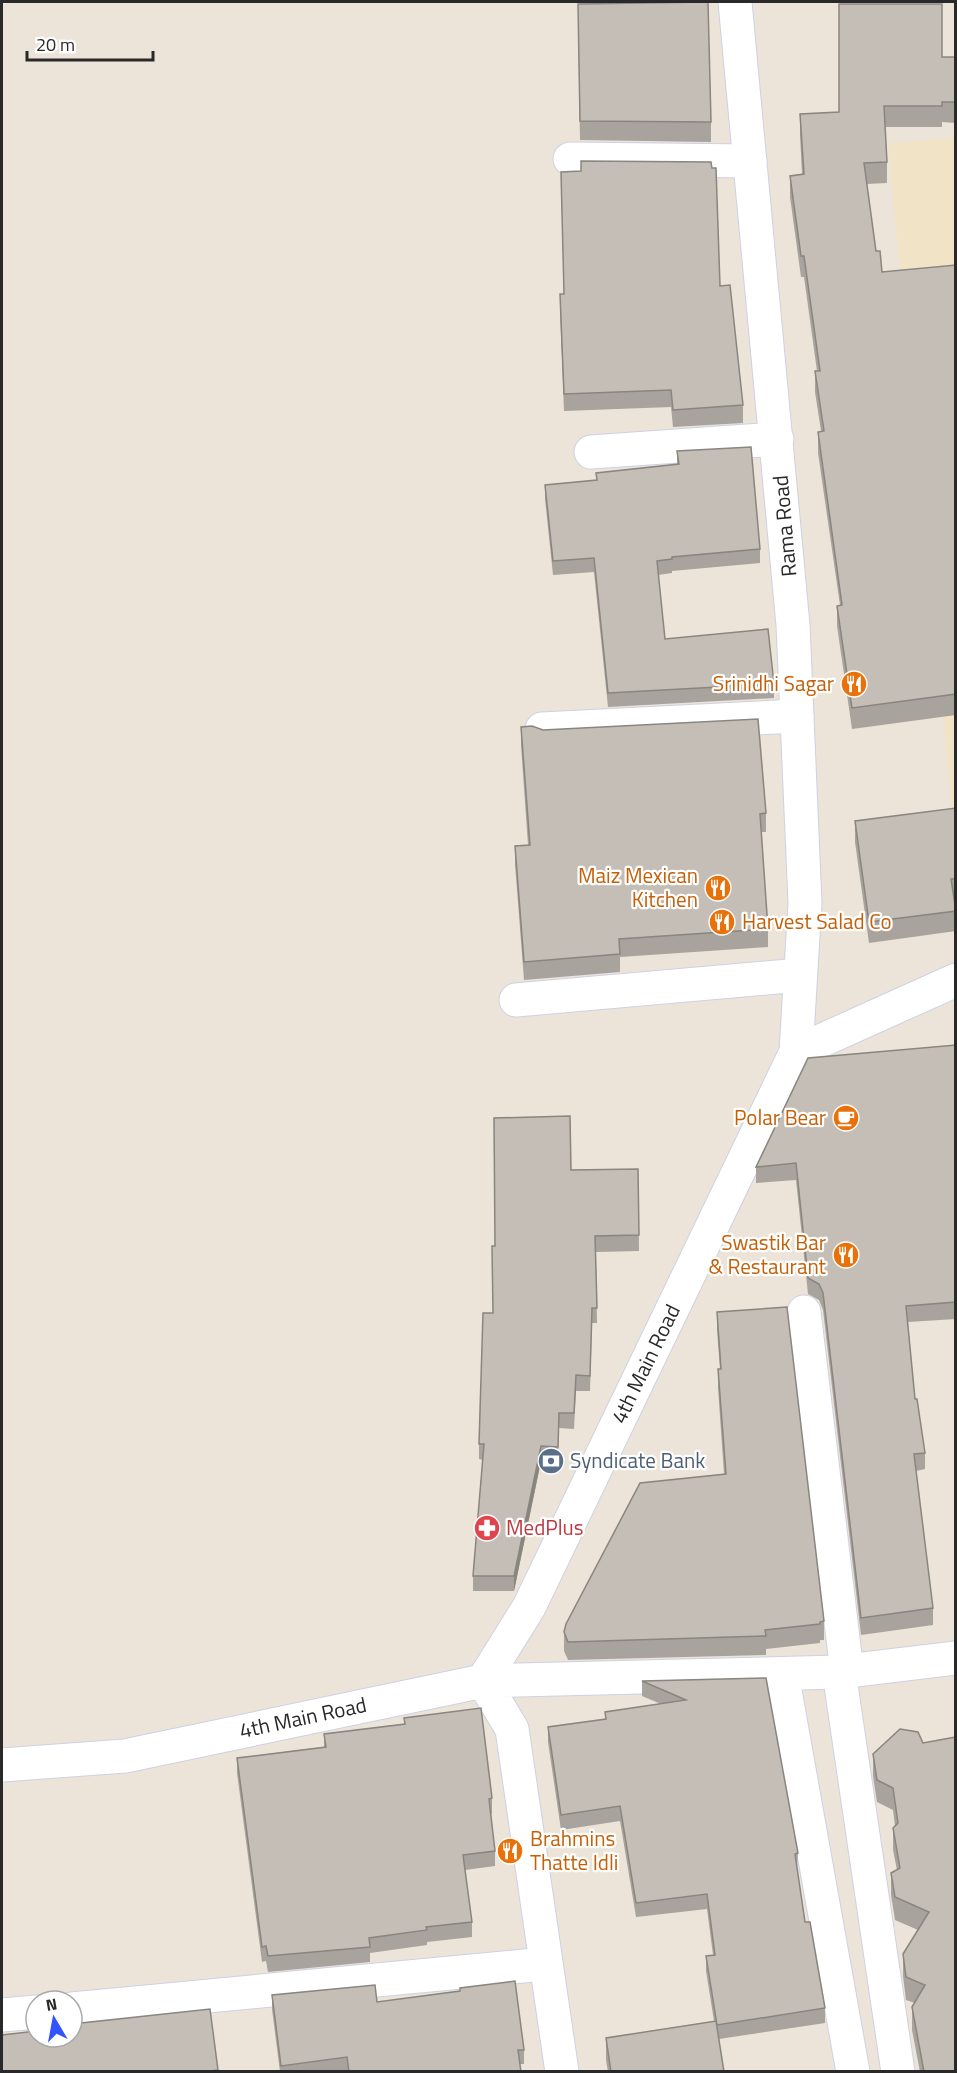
<svg xmlns="http://www.w3.org/2000/svg" width="957" height="2073" font-family="'Titillium Web',sans-serif">
<rect width="100%" height="100%" fill="#ece4d9"/>
<!-- education -->
<polygon fill="#f0e3c6" points="955,138 955,845 888,143"/>
<g fill="none" stroke-linecap="round" stroke-linejoin="round">
<defs>
<g id="street">
<polyline points="570,159 750,161"/>
<polyline points="591,452 777,439"/>
<polyline points="542,729 797,716"/>
<polyline points="516,1000 800,975"/>
<polyline points="804,1312 847,1672"/>
<polyline points="839,1672 898,2072"/>
<polyline points="782,1674 853,2072"/>
<polyline points="72,2009 545,1964"/>
<polyline points="2,2015 36,2012"/>
<polyline points="562,2072 512,1729 483,1681 839,1672 956,1658"/>
</g>
<g id="secondary">
<polyline points="735,2 793,625 805,903 796,1052"/>
<polyline points="2,1765 125,1756 483,1681 529,1607 796,1052 956,980"/>
</g>
</defs>
<!-- street casing -->
<use href="#street" stroke="#ced1e3" stroke-width="35"/>
<!-- secondary casing -->
<use href="#secondary" stroke="#ced1e3" stroke-width="35"/>
<!-- street -->
<use href="#street" stroke="#fff" stroke-width="33"/>
<!-- secondary -->
<use href="#secondary" stroke="#fff" stroke-width="33"/>
</g>
<!-- wall -->
<g fill="#a9a39d">
<polygon points="578,23 711,122 711,142 580,140"/>
<polygon points="942,57 956,57 956,123 942,122 942,127 885,127 887,162 887,183 867,184 876,251 882,272 956,265 956,715 852,729 837,626 837,606 840,605 818,453 818,432 821,431 815,392 815,371 817,371 804,277 801,277 790,197 790,176 802,174 800,135 800,114 839,112"/>
<polygon points="561,172 720,286 743,405 743,423 673,427 671,407 564,411 560,311 560,294 564,294"/>
<polygon points="677,451 760,549 760,563 672,571 672,573 658,575 665,639 774,684 774,698 608,707 594,572 553,575 545,499 545,485 596,480 596,473 677,465"/>
<polygon points="521,727 766,813 766,832 761,832 768,929 768,947 620,957 620,972 524,980 515,864 515,846 528,845 521,745"/>
<polygon points="956,808 956,900 954,900 956,909 956,931 869,943 855,842 855,821"/>
<polygon points="956,1045 956,1319 908,1322 915,1399 925,1453 925,1469 916,1471 933,1608 933,1625 861,1635 823,1310 819,1300 808,1294 796,1180 756,1183 756,1167"/>
<polygon points="638,1169 639,1251 596,1252 597,1323 592,1323 590,1391 576,1391 574,1429 559,1428 558,1462 541,1461 514,1591 473,1591 473,1576 483,1460 479,1459 479,1444 493,1313 571,1170"/>
<polygon points="717,1312 824,1621 824,1640 820,1640 820,1643 766,1649 766,1655 568,1660 564,1651 564,1632 724,1474 718,1388 718,1369 720,1369 717,1330"/>
<polygon points="766,1678 798,1853 797,1868 805,1922 825,2008 825,2023 719,2039 724,2072 608,2072 606,2060 606,2038 714,2021 706,1971 706,1956 713,1955 707,1909 636,1917 620,1821 561,1830 548,1742 548,1727 605,1719 605,1712 661,1704 642,1696 642,1681"/>
<polygon points="404,1718 492,1798 492,1813 491,1814 495,1851 495,1866 465,1870 472,1922 472,1937 427,1942 427,1945 370,1953 370,1962 268,1972 266,1961 262,1962 237,1773 237,1758 324,1747 324,1734 404,1724"/>
<polygon points="900,1729 956,2072 920,2072 912,2030 912,2007 915,2003 906,2000 903,1976 903,1954 918,1930 895,1920 891,1895 891,1873 897,1870 893,1850 893,1828 895,1826 893,1810 877,1802 873,1776 873,1754"/>
<polygon points="272,1995 377,2002 524,2050 524,2064 520,2064 521,2072 280,2072 272,2009"/>
</g>
<!-- shaded-wall -->
<polygon fill="#89857f" points="541,1446 541,1461 514,1591 514,1576"/>
<!-- building -->
<g fill="#c4beb6" stroke="#89857f" stroke-width="1.5">
<polygon points="708,2 711,122 580,121 578,4"/>
<polygon points="839,4 942,4 942,57 956,57 956,102 942,102 942,106 884,106 887,162 864,163 876,251 880,251 882,272 956,265 956,694 852,708 837,606 842,605 818,432 824,431 815,371 820,371 804,256 801,256 790,176 804,174 800,114 839,112"/>
<polygon points="581,161 711,162 712,168 716,168 720,286 730,285 743,405 673,410 671,390 564,394 560,294 564,294 561,172 581,171"/>
<polygon points="751,447 760,549 672,557 672,559 657,561 665,639 768,629 774,684 608,693 594,558 553,561 545,485 597,480 596,473 679,464 677,451"/>
<polygon points="758,719 766,813 760,814 768,929 619,939 620,954 524,962 515,846 530,845 521,727 532,726 543,730"/>
<polygon points="956,808 956,879 951,879 956,911 869,922 855,821"/>
<polygon points="956,1045 956,1302 906,1306 915,1399 917,1399 925,1453 914,1454 933,1608 861,1618 823,1293 819,1284 808,1278 796,1163 756,1167 808,1058"/>
<polygon points="570,1116 571,1170 638,1169 639,1235 595,1236 597,1308 592,1308 590,1376 576,1375 574,1413 559,1413 558,1447 541,1446 514,1576 473,1576 484,1444 479,1444 483,1313 493,1313 492,1246 495,1246 494,1118"/>
<polygon points="787,1307 824,1621 820,1622 820,1624 765,1630 766,1636 568,1642 564,1632 566,1624 640,1483 726,1474 718,1369 721,1369 717,1312"/>
<polygon points="766,1678 798,1853 795,1854 805,1922 810,1922 825,2008 717,2025 706,1956 715,1955 707,1894 636,1903 620,1806 561,1815 548,1727 606,1719 605,1712 686,1700 642,1681"/>
<polygon points="481,1708 492,1798 489,1799 495,1851 463,1855 472,1922 426,1927 427,1930 369,1938 370,1947 268,1956 266,1946 262,1947 237,1758 326,1747 324,1734 405,1724 404,1718"/>
<polygon points="900,1729 918,1732 923,1743 956,1737 956,2072 924,2072 912,2007 925,1985 906,1977 903,1954 929,1912 895,1897 891,1873 900,1868 893,1828 898,1823 893,1788 877,1780 873,1754"/>
<polygon points="515,1981 524,2050 518,2050 521,2072 349,2072 347,2057 281,2066 272,1995 375,1985 377,2002 460,1991 460,1988"/>
<polygon points="210,2009 218,2070 203,2072 2,2072 2,2035 36,2031 36,2037 72,2037 72,2024"/>
<polygon points="716,2021 724,2072 611,2072 606,2038"/>
</g>
<!-- icons -->
<defs>
<symbol id="restaurant-disc" viewBox="-11 -11 22 22"><circle r="9.5" fill="#e8710a" stroke="#fff"/><path d="M-5-6h1v4h1v-4h1v4h1v-4h1v5L-1.5 .5V6h-2V.5L-5-1ZM5-6V6H3V1.5H1.5Q1.5-4 5-6Z" fill="#fff"/></symbol>
<symbol id="cafe-disc" viewBox="-11 -11 22 22"><circle r="9.5" fill="#e8710a" stroke="#fff"/><path d="M-5.5-4.5H6V0H3Q3 3.5 0 3.5H-2.5Q-5.5 3.5-5.5 0ZM3-3.2v2h1.7v-2ZM-6 4.5H4V6H-6Z" fill="#fff"/></symbol>
<symbol id="bank-disc" viewBox="-11 -11 22 22"><circle r="9.5" fill="#5c6f8a" stroke="#fff"/><path d="M-6-4H6V4H-6ZM0-2.3a2.3 2.3 0 1 0 0 4.6a2.3 2.3 0 1 0 0-4.6Z" fill="#fff"/></symbol>
<symbol id="pharmacy-disc" viewBox="-11 -11 22 22"><circle r="9.5" fill="#e0444e" stroke="#fff"/><path d="M-2-6h4v4h4v4h-4v4h-4v-4h-4v-4h4Z" fill="#fff"/></symbol>
</defs>
<g fill-rule="evenodd">
<use href="#restaurant-disc" x="839" y="669" width="30" height="30"/>
<use href="#restaurant-disc" x="703" y="873" width="30" height="30"/>
<use href="#restaurant-disc" x="707" y="907" width="30" height="30"/>
<use href="#cafe-disc" x="831" y="1103" width="30" height="30"/>
<use href="#restaurant-disc" x="831" y="1240" width="30" height="30"/>
<use href="#bank-disc" x="536" y="1446" width="30" height="30"/>
<use href="#pharmacy-disc" x="472" y="1513" width="30" height="30"/>
<use href="#restaurant-disc" x="495" y="1836" width="30" height="30"/>
</g>
<g text-anchor="middle" stroke-width="4.5" stroke-linejoin="round" paint-order="stroke">
<!-- street labels -->
<g font-size="21" fill="#292929" stroke="#fff">
<text transform="translate(785 526) rotate(-95)" y="7">Rama Road</text>
<text transform="translate(646 1364) rotate(-64)" y="7">4th Main Road</text>
<text transform="translate(303 1718) rotate(-12)" y="7">4th Main Road</text>
</g>
<!-- food labels -->
<g font-size="21" fill="#c56008" stroke="#fff" text-anchor="end">
<text x="834" y="691">Srinidhi Sagar</text>
<text x="698" y="883">Maiz Mexican<tspan x="698" dy="24">Kitchen</tspan></text>
<text x="742" y="929" text-anchor="start">Harvest Salad Co</text>
<text x="826" y="1125">Polar Bear</text>
<text x="826" y="1250">Swastik Bar<tspan x="826" dy="24">&amp; Restaurant</tspan></text>
<text x="530" y="1846" text-anchor="start">Brahmins<tspan x="530" dy="24">Thatte Idli</tspan></text>
</g>
<!-- service labels -->
<g font-size="21" fill="#4e5e75" stroke="#fff" text-anchor="start">
<text x="570" y="1468">Syndicate Bank</text>
</g>
<!-- health labels -->
<g font-size="21" fill="#be3a42" stroke="#fff" text-anchor="start">
<text x="506" y="1535">MedPlus</text>
</g>
</g>
<!-- border -->
<rect width="957" height="2073" fill="none" stroke="#292929" stroke-width="6"/>
<!-- north arrow -->
<g transform="translate(54 2019) rotate(350)"><circle r="28" fill="#ffffff" stroke="#a9a9a9" stroke-width="1.5"/>
<path d="M0-4.5L10 22L0 15L-10 22Z" fill="#3353ff"/>
<text y="-9" font-size="16" font-weight="bold" text-anchor="middle" fill="#292929">N</text>
</g>
<!-- scale -->
<path d="M27 51v9h126v-9" fill="none" stroke="#292929" stroke-width="3"/>
<text x="36" y="51" font-size="18" fill="#292929" stroke="#ffffff" stroke-width="4.5" paint-order="stroke">20 m</text>
</svg>
